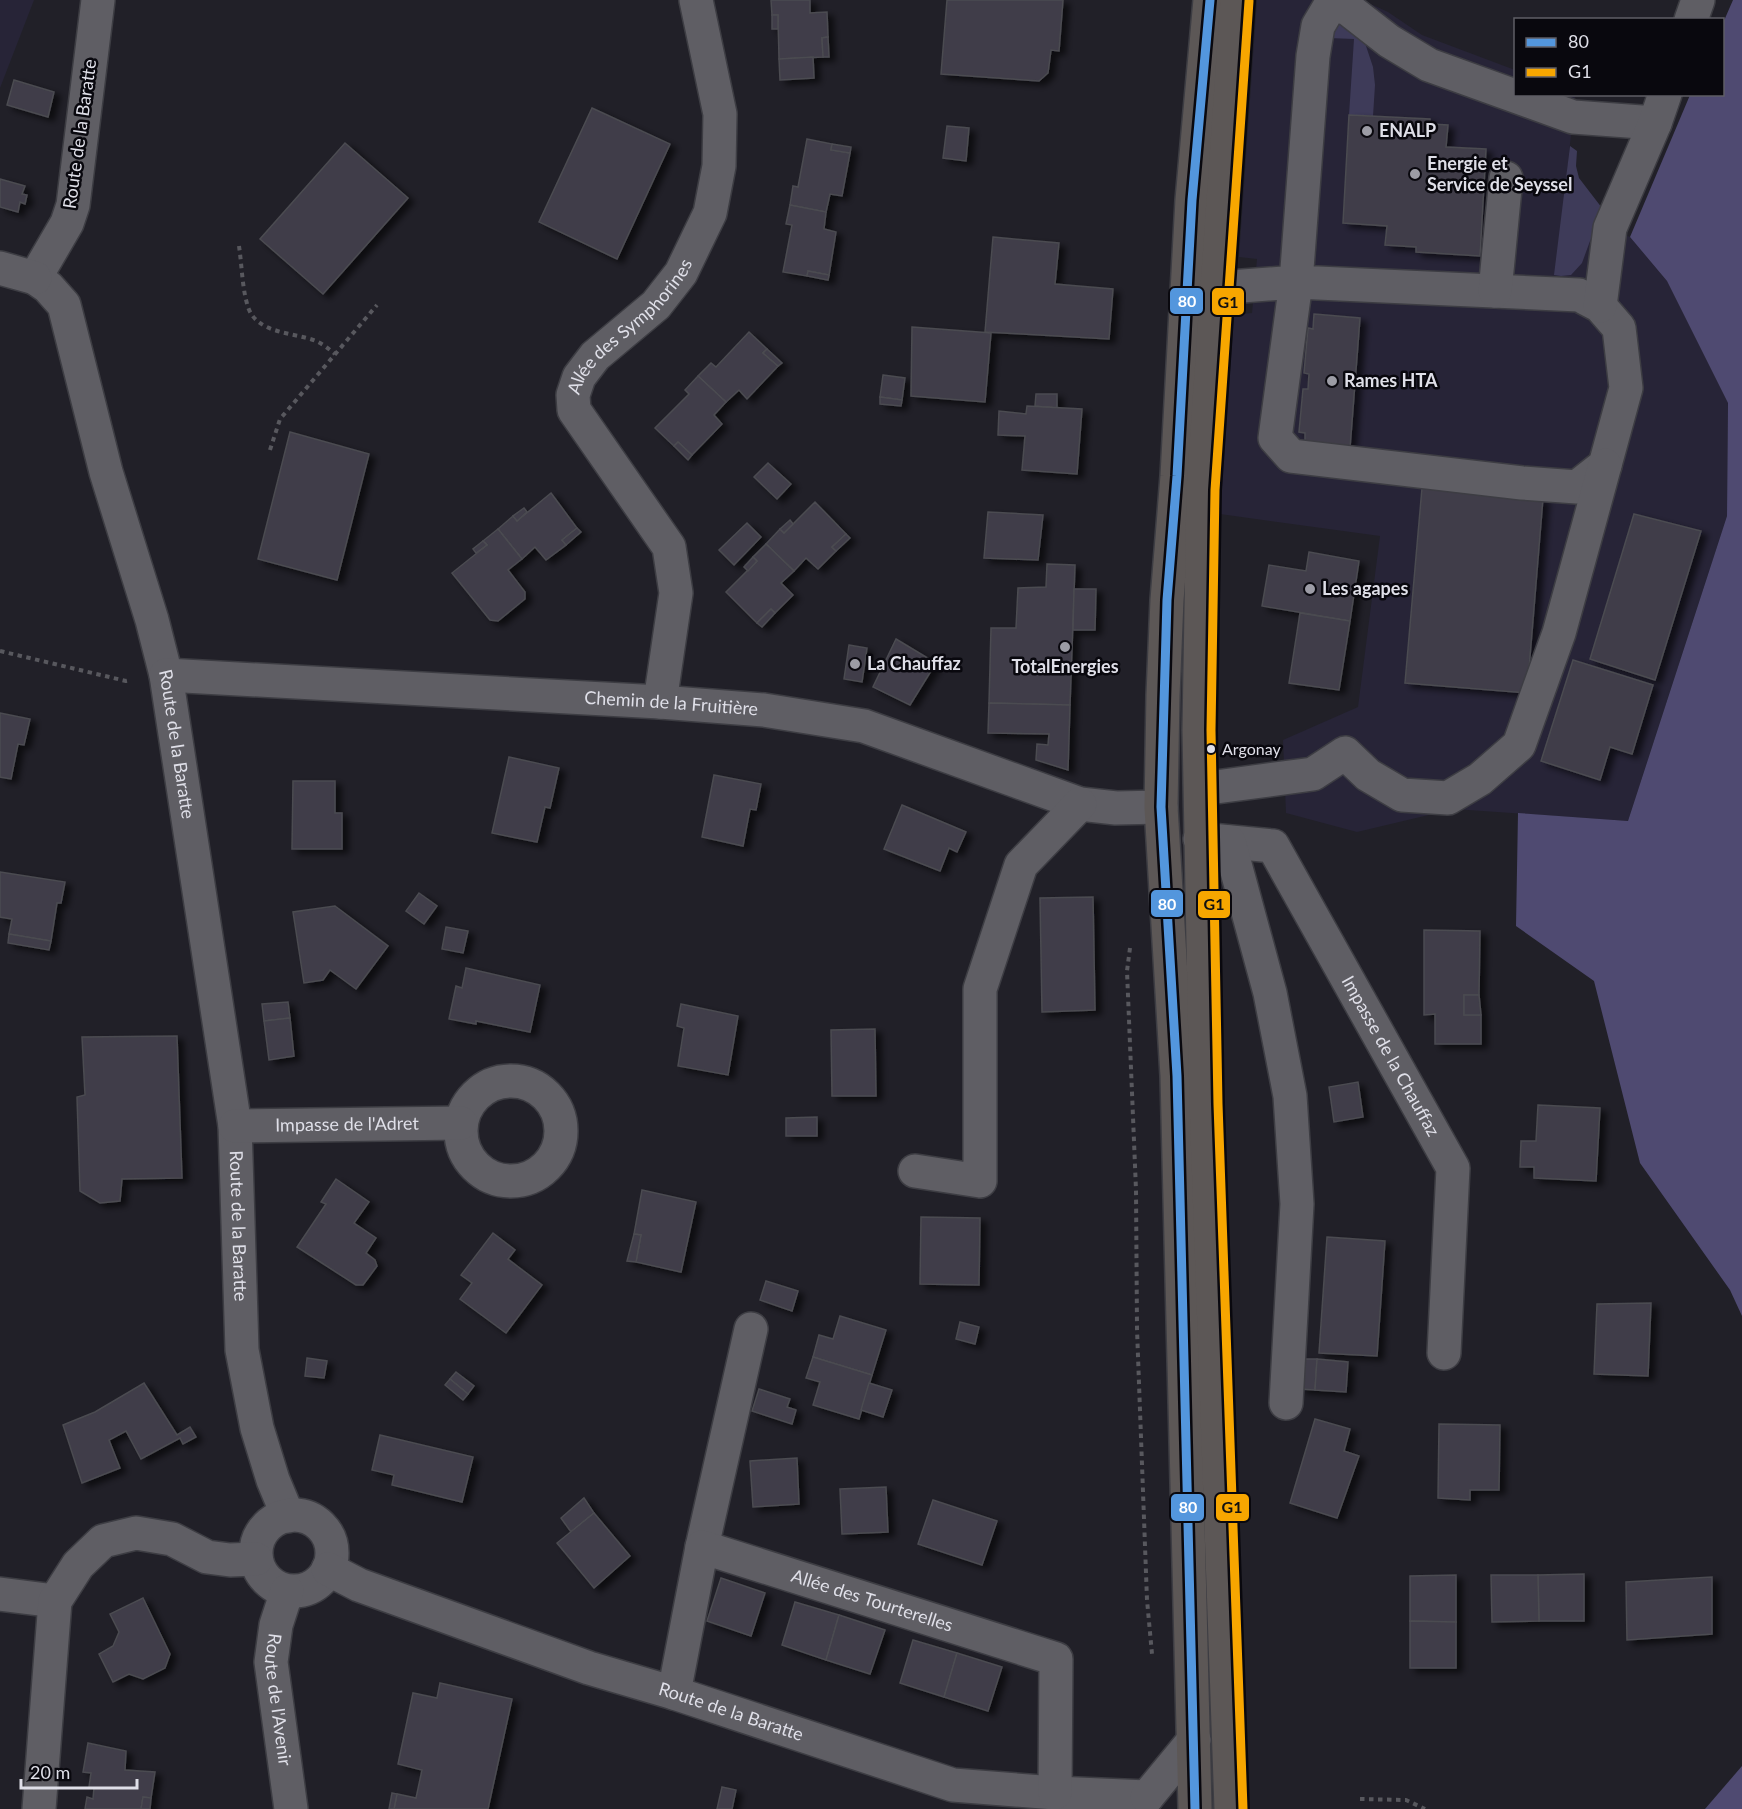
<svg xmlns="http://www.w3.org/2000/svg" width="1742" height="1809" font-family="Lato,sans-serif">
<defs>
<filter id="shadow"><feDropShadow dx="6" dy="4" stdDeviation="3" flood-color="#0009"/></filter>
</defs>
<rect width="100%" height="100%" fill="#212028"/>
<!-- built -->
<g fill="#272437">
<polygon points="0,0 34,0 0,88"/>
<polygon points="1257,0 1362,0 1388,12 1422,35 1515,70 1516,94 1575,95 1563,213 1595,221 1630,237 1667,281 1728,403 1727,516 1628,821 1454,809 1357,832 1286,813 1283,740 1358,707 1380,536 1220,514 1234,315 1252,313 1257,259 1239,257"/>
</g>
<!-- green -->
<g fill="#3e3b59">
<polygon points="1345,23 1361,31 1373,67 1375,85 1373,116 1349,115 1354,39 1329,38 1336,25"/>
<polygon points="1570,146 1577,151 1576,166 1579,178 1602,208 1602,217 1590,241 1582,263 1571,275 1561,276 1554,275"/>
</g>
<!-- forest -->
<g fill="#4f4a71">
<polygon points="1733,0 1742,0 1742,1316 1730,1290 1640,1163 1594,981 1516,926 1518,813 1628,821 1727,516 1728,403 1667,281 1630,237 1690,95 1722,94 1723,23"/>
<polygon points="1742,1766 1742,1809 1705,1809"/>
</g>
<!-- building -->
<g fill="#3f3d48" stroke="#4b4b51" stroke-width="1.5" filter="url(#shadow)">
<polygon points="771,0 810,0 810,13 827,12 828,37 822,38 823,57 779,59 778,15 772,15"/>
<polygon points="947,0 1063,0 1059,51 1051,50 1048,73 1039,81 941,74"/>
<rect x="772" y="15" width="6" height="14"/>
<polygon points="828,37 829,57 823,57 822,38"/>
<polygon points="813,57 814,78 780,80 779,59"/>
<polygon points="14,80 54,92 48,117 7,105"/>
<polygon points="592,108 670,144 617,259 539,222"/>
<polygon points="1349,115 1430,119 1430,124 1448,125 1446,147 1486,149 1480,256 1416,252 1416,247 1385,245 1387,226 1343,223"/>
<polygon points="947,126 969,128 966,161 943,158"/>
<polygon points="807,139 832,144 831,150 850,153 842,196 830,194 826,212 790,205 793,186 798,187"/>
<polygon points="345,143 408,198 323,294 260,239"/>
<polygon points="832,144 851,147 850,153 831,150"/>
<polygon points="0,179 25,186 22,194 27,195 25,204 20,202 18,212 0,207"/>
<polygon points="790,205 826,212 824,229 836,232 829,275 808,271 807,276 783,272 792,225 786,224"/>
<polygon points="993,237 1059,243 1055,284 1113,289 1109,339 985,332"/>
<polygon points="808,271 829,275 828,280 807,276"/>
<polygon points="1314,314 1360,318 1350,448 1305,444 1305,433 1299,432 1303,389 1308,389 1309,374 1304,373 1308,328 1313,329"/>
<polygon points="912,327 991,333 985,402 911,396"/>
<polygon points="749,332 767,349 763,353 778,366 747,399 739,390 726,402 698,376 711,363 716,367"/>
<polygon points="767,349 782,363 778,366 763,353"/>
<polygon points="883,375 905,378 902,400 880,397"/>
<polygon points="698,376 726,402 714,415 722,424 692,455 678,442 674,446 655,428 689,394 685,390"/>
<polygon points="1036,394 1057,394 1057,408 1035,406"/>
<polygon points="880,397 902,400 901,406 880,404"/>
<polygon points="1027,406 1082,409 1077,474 1022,470 1025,436 998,435 999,411 1026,414"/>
<polygon points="290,432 369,454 337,580 258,559"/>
<polygon points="678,442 692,455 688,460 674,446"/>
<polygon points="768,463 791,484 777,499 754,477"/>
<polygon points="1422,488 1543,498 1527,693 1405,683"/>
<polygon points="551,493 577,528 562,540 566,545 546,560 535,547 522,559 498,529 513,516 517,521"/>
<polygon points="815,502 846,534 832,547 836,551 818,569 806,558 794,571 766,544 780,529 784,533"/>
<polygon points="524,508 527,512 517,521 513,516"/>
<polygon points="988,512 1043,515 1038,560 984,558"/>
<polygon points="1634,514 1701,531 1655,680 1590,659"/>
<polygon points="790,520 793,524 784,533 780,529"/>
<polygon points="747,523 761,537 734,565 719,550"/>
<polygon points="577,528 581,532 566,545 562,540"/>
<polygon points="498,529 522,559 508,570 525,592 525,599 498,621 490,620 452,573 487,545 483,541"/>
<polygon points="846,534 850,538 836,551 832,547"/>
<polygon points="483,541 487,545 476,553 473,549"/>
<polygon points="766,544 794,571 781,583 793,595 775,613 771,609 757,623 726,592 757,561 753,557"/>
<polygon points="1309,552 1359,561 1350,621 1262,606 1269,565 1306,571"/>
<polygon points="753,557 757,561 748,571 744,567"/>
<polygon points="1047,564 1075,565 1070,705 989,703 991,628 1016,628 1018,588 1046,587"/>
<polygon points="1074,589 1096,589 1095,630 1073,630"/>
<polygon points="771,609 775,613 762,627 757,623"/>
<polygon points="1300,613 1350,621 1339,690 1289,683"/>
<polygon points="896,639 936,663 910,705 873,687"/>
<polygon points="849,645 867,648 862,682 844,679"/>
<polygon points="1573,660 1653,685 1632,754 1610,747 1600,780 1541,761"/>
<polygon points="989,703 1070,705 1068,770 1036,760 1037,744 1048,745 1049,734 988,733"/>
<polygon points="0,713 30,719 24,745 18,744 11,779 0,777"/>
<polygon points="509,757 559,768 550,808 545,807 537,842 492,833"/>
<polygon points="714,775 761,784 756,810 750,809 743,846 702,837"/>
<polygon points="293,781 335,781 335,813 342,813 342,849 292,849"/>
<polygon points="902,805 966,832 957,852 949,848 940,871 884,849"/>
<polygon points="0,872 65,882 61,903 57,903 51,941 9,934 12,919 0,917"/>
<polygon points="419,893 437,906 424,924 406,911"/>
<polygon points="1093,897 1095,1010 1042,1012 1040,898"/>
<polygon points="335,906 388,946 356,989 330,970 323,980 304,983 293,912"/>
<polygon points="446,927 468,931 463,953 442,949"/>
<polygon points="1424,930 1480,931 1479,995 1464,995 1464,1015 1481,1015 1481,1044 1435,1044 1435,1014 1424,1015"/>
<polygon points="9,934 51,941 49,950 8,943"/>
<polygon points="466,968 540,985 530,1032 476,1021 476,1024 449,1019 456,986 462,988"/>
<polygon points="1464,995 1479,995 1481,1015 1464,1015"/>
<polygon points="288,1002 290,1018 264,1021 262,1004"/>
<polygon points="681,1004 738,1016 728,1075 678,1066 684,1028 677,1026"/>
<polygon points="290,1018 294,1056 269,1060 264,1021"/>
<polygon points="875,1029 876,1096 832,1096 831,1030"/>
<polygon points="177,1036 182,1178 122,1179 120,1201 100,1203 80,1191 77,1097 85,1095 82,1037"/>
<polygon points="1358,1082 1363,1117 1334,1122 1329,1087"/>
<polygon points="1538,1105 1600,1108 1596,1181 1534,1178 1534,1167 1520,1167 1521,1141 1536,1141"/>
<polygon points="817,1117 817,1136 786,1136 786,1118"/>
<polygon points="336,1179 369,1202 354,1223 376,1238 366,1253 375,1260 377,1266 363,1285 356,1285 297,1247 326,1204 321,1202"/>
<polygon points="642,1190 696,1202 681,1272 636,1262 641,1235 634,1234"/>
<polygon points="921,1217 980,1218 979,1285 920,1284"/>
<polygon points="493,1233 515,1250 508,1259 542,1285 506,1333 460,1299 472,1283 461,1275"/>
<polygon points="634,1234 641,1235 636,1262 627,1261"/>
<polygon points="1327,1237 1385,1241 1377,1356 1319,1353"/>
<polygon points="766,1281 798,1291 792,1311 760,1300"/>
<polygon points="1651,1303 1648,1376 1594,1374 1597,1304"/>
<polygon points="840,1316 886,1330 872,1375 813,1357 819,1335 833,1339"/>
<polygon points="960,1322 979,1327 975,1344 956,1339"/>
<polygon points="813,1357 872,1375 859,1419 813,1405 820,1382 806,1378"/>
<polygon points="307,1358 327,1361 324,1378 305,1376"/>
<polygon points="1302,1359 1317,1359 1315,1390 1300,1389"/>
<polygon points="1317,1359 1348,1362 1346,1392 1315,1390"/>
<polygon points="456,1372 474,1386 468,1394 450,1379"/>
<polygon points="450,1379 468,1394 463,1400 445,1385"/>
<polygon points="144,1383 177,1435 190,1427 196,1437 183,1444 180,1438 141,1459 126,1431 109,1440 120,1468 82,1483 63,1425 95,1412"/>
<polygon points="869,1383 892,1390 883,1417 861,1410"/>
<polygon points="759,1389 790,1399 787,1407 796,1410 792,1424 752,1411"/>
<polygon points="1315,1419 1350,1429 1344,1451 1359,1456 1337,1518 1290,1503"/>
<polygon points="1439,1424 1500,1425 1499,1490 1470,1490 1470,1500 1438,1498"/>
<polygon points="380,1435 473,1457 462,1502 392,1485 394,1475 372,1470"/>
<polygon points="797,1458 799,1504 753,1507 750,1461"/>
<polygon points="886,1487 888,1532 842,1534 840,1489"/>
<polygon points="584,1498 594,1513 571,1532 561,1518"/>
<polygon points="933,1500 997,1521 982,1565 918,1544"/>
<polygon points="594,1513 630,1556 594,1588 557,1543"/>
<polygon points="1584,1574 1584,1621 1539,1621 1538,1575"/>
<polygon points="1456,1575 1456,1622 1410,1621 1410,1576"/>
<polygon points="1491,1575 1538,1575 1539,1621 1492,1622"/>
<polygon points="1712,1577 1712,1634 1627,1640 1626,1582"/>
<polygon points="721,1578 765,1593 751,1636 707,1621"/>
<polygon points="143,1598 170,1654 165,1668 143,1679 129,1674 113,1682 99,1654 113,1646 119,1632 110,1614"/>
<polygon points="795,1602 839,1615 826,1660 782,1645"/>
<polygon points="839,1615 885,1630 870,1674 826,1660"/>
<polygon points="1410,1621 1456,1622 1456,1668 1410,1668"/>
<polygon points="913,1640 957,1653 944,1697 900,1683"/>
<polygon points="957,1653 1002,1667 988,1711 944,1697"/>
<polygon points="440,1683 512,1699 488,1809 394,1809 397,1794 416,1798 422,1770 398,1764 413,1693 437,1698"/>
<polygon points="88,1743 126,1751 125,1770 155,1772 151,1798 143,1797 141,1809 85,1809 87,1797 93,1799 94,1788 89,1787 91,1773 83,1772"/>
<polygon points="722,1787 736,1790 732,1809 717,1809"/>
<polygon points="392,1793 397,1794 394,1809 389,1809"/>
<polygon points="143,1797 151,1798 150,1809 141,1809"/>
</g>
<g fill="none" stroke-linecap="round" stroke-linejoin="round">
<defs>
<g id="minor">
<path id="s1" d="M98,0L73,205L67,223L35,278L48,287L64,305L106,472L152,620L166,675L235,1126L242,1350L257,1428L273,1480L288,1516"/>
<polyline points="1691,20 1698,0"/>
<polyline points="0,268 35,278"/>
<polyline points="1216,288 1296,282 1579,295 1600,306 1619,328 1626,388 1605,465 1577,487 1522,483 1291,456 1275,438 1296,282 1313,56 1318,26 1331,4 1348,9 1389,41 1429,65 1573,117 1655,123"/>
<polyline points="1495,291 1506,178"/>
<polyline points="1600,306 1610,228 1655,123 1665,94"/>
<path id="s2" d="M166,675L660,702L764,710L864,726L1080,804L1116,808L1161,807"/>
<path id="s3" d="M660,702L676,593L669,547L574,410L573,395L579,377L595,356L656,305L681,273L710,213L719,166L720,114L696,0"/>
<polyline points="1201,789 1313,774 1345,753 1368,775 1402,795 1448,798 1480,779 1519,745 1559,633 1605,465"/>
<path id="s4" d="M1200,839L1273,846L1453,1168L1444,1353"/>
<polyline points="1229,842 1270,993 1290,1096 1297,1204 1286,1403"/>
<circle cx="511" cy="1131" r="50"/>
<path id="s5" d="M235,1126L461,1123"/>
<polyline points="915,1171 980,1181 980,989 1021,865 1080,804"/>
<circle cx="294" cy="1553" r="38"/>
<polyline points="702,1547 751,1329"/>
<path id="s6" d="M328,1569L359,1585L589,1668L674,1693L953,1785L1055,1793L1147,1797"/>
<path id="s7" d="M287,1591L276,1625L271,1662L291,1809"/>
<polyline points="0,1594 55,1601"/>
<path id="s8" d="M674,1693L702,1547L1056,1659L1055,1793"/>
<polyline points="1147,1797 1194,1740"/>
<polyline points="39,1809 55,1601 78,1565 103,1541 136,1533 172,1539 207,1557 230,1560 256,1559"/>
</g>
<g id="major">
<polyline points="1195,1809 1177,1076 1161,807 1163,695 1167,600 1177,476 1192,200 1210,0"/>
<polyline points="1231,1809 1206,1104 1199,730 1203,489 1237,0"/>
</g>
</defs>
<!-- minor casing -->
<use href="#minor" stroke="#3d3d43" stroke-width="36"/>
<!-- major casing -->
<use href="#major" stroke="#3d3d43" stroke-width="36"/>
<!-- path -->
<g stroke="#58585e" stroke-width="4" stroke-dasharray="4.5 4.5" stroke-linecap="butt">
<path d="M239,246C242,266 242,288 248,307C257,334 293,332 316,341C323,344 329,349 335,354"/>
<polyline points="270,450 280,419 377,305"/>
<polyline points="0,651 126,681 131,680"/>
<polyline points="1130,948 1127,971 1136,1190 1137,1329 1147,1600 1152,1654"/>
<polyline points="1360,1799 1406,1800 1425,1809"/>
</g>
<!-- minor -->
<use href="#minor" stroke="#5f5e64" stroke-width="33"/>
<!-- major -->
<use href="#major" stroke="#5c5756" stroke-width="33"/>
<defs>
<polyline id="bus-1" points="1195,1809 1177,1076 1161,807 1167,600 1177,476 1192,200 1210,0"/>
<polyline id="bus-2" points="1243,1809 1218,1104 1211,730 1215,490 1249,1"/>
</defs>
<!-- bus-1 casing -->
<use href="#bus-1" stroke="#09080e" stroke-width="14"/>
<!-- bus-2 casing -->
<use href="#bus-2" stroke="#09080e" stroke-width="14"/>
<!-- bus-1 -->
<use href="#bus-1" stroke="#5396dd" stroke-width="9"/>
<!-- bus-2 -->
<use href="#bus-2" stroke="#f7a600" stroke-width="9"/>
</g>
<!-- markers -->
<g fill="#9c9ca5" stroke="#09080e" stroke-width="2">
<circle cx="1367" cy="131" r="6"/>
<circle cx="1415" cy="174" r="6"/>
<circle cx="1332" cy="381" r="6"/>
<circle cx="1310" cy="589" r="6"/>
<circle cx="1065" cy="647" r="6"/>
<circle cx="855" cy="664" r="6"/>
</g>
<circle fill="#dfdfe8" stroke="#09080e" stroke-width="2" cx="1211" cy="749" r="5"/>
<g text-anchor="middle" stroke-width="5" stroke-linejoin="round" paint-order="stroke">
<!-- bus labels -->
<g font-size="16" fill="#dfdfe8" stroke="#09080e" text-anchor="start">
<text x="1222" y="755">Argonay</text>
</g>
<!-- poi labels -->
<g font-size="18" font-weight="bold" fill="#dfdfe8" stroke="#09080e" text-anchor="start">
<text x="1379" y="137">ENALP</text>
<text x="1427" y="170">Energie et<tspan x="1427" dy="21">Service de Seyssel</tspan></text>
<text x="1344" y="387">Rames HTA</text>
<text x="1322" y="595">Les agapes</text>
<text x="867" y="670">La Chauffaz</text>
<text x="1065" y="673" text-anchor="middle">TotalEnergies</text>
</g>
<!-- street labels -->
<g font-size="18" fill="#dfdfe8" stroke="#09080e">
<text transform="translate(80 134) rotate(-82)" y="6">Route de la Baratte</text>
<text dy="6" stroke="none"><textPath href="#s3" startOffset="429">Allée des Symphorines</textPath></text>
<text dy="6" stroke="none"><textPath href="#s2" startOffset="506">Chemin de la Fruitière</textPath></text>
<text dy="6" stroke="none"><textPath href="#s1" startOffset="783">Route de la Baratte</textPath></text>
<text dy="6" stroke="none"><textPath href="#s4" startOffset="314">Impasse de la Chauffaz</textPath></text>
<text dy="6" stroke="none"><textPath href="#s5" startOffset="112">Impasse de l'Adret</textPath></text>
<text dy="6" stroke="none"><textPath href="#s1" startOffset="1269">Route de la Baratte</textPath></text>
<text dy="6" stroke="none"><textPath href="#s8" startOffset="327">Allée des Tourterelles</textPath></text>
<text dy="6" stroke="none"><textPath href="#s7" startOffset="111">Route de l'Avenir</textPath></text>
<text dy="6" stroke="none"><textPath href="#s6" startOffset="428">Route de la Baratte</textPath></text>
</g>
</g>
<g stroke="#09080e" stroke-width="2">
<rect x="1169" y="287" width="35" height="28" rx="6" fill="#5396dd"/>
<rect x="1211" y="287" width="34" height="29" rx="6" fill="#f7a600"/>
<rect x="1150" y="889" width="34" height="29" rx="6" fill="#5396dd"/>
<rect x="1197" y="890" width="34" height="29" rx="6" fill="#f7a600"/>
<rect x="1170" y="1493" width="35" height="29" rx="6" fill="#5396dd"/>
<rect x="1215" y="1493" width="35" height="29" rx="6" fill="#f7a600"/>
</g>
<g font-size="16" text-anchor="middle" font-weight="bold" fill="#fff">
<text x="1187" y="307">80</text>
<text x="1167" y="910">80</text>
<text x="1188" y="1513">80</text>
</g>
<g font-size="16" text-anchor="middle" font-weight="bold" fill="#111">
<text x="1228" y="308">G1</text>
<text x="1214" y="910">G1</text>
<text x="1232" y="1513">G1</text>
</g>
<!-- legend -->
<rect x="1514" y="18" width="210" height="78" fill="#09080e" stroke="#5f5e65" stroke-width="1.5"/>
<rect x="1526" y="38" width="30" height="9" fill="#5396dd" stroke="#5f5e65" stroke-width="1.5"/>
<text x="1568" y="48" font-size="18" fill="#dfdfe8">80</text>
<rect x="1526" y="68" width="30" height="9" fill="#f7a600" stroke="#5f5e65" stroke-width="1.5"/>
<text x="1568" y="78" font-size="18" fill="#dfdfe8">G1</text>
<!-- scale -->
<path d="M21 1779v9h116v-9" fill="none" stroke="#dfdfe8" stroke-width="3"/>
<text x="30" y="1779" font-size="18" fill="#dfdfe8" stroke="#09080e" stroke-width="4.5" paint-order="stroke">20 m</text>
</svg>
